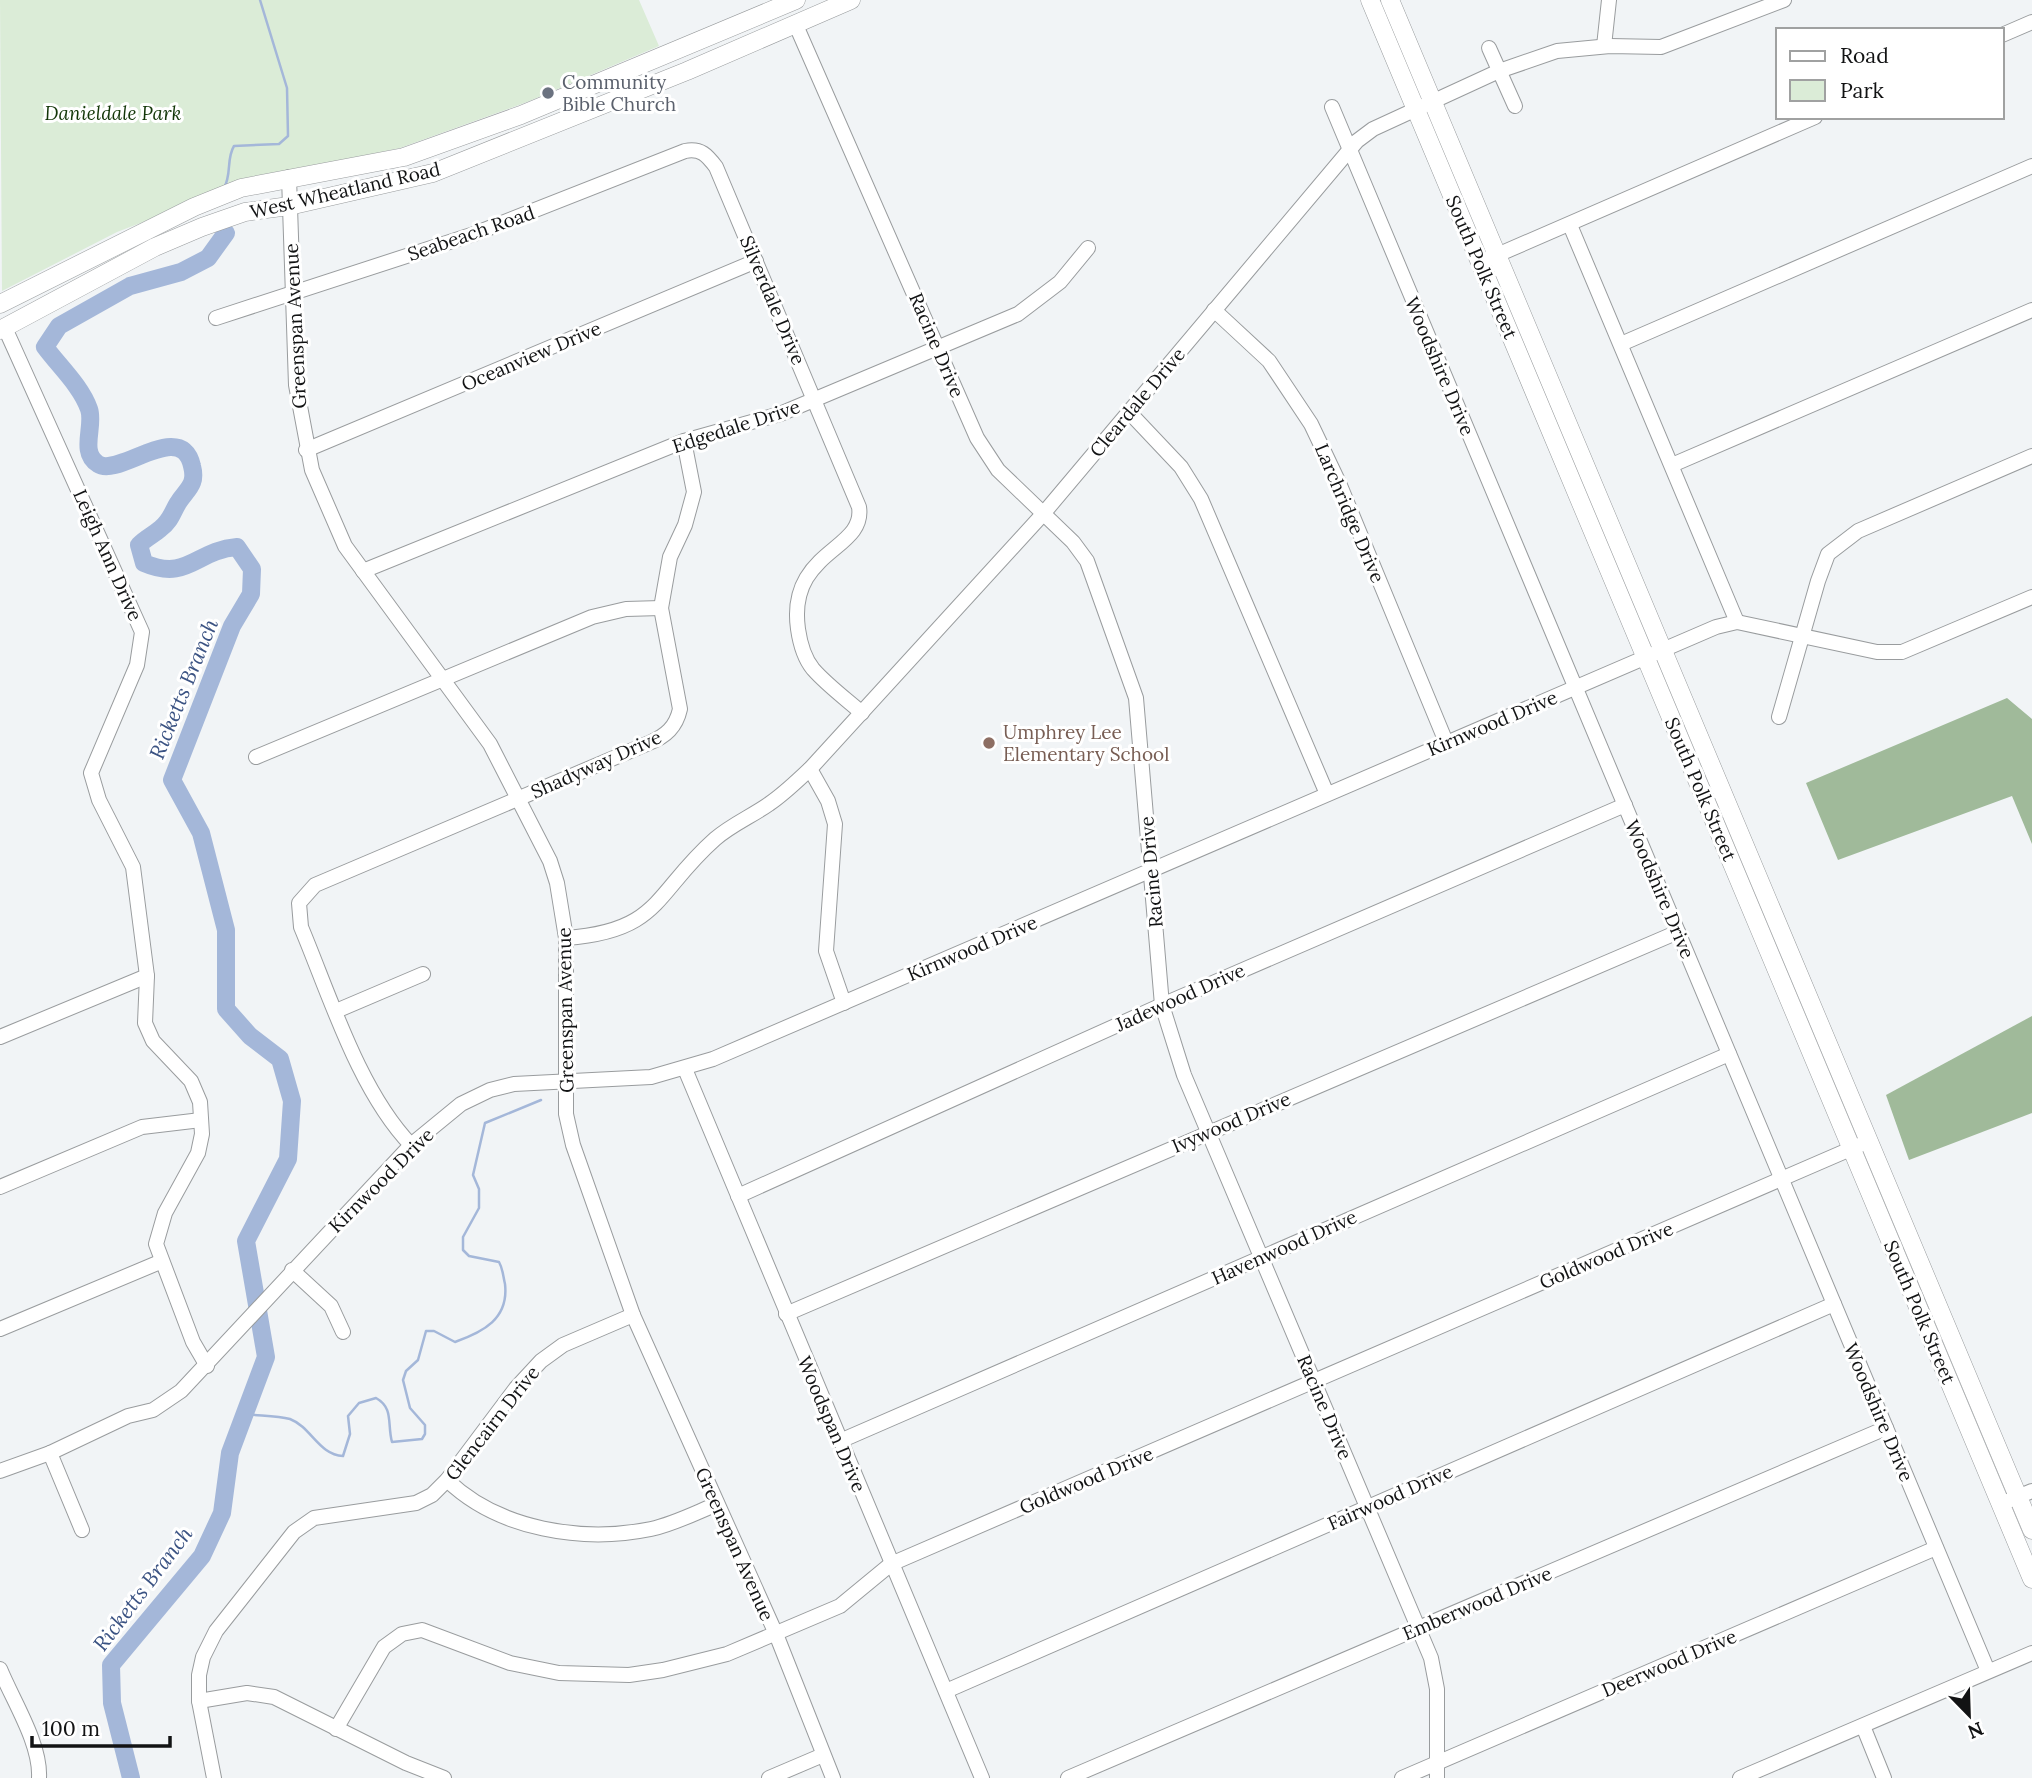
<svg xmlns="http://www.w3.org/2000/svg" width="2032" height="1778" font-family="Lora,serif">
<rect width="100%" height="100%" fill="#f1f4f6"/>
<!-- green -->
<polygon fill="#dbecd7" points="0,0 639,0 659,46 527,102 400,148 253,180 117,232 2,291"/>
<!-- forest -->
<g fill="#a0ba9a">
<polygon points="2007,698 2032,719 2032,844 2012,796 1838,860 1806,783"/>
<polygon points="2032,1016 2032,1113 1909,1160 1886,1095"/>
</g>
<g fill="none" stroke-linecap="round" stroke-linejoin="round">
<!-- stream -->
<g stroke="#a4b7d9" stroke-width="2.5">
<path d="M224,188C232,174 226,159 234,146L279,144L288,136L287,88L260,0"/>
<path d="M245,1414C259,1416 276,1415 290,1419C311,1427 319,1455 343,1456L350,1434L348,1416L359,1403L376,1398C394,1408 387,1424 392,1442L422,1439L425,1434V1425L410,1408L403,1380L406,1371L418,1360L426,1331H434L455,1342C483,1332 509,1319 505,1284C503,1276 503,1269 499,1262L469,1256L463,1250V1237L479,1208V1189L473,1175L485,1123L541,1100"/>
</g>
<!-- river -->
<path stroke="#a4b7d9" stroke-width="18" d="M131,1778L112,1703L111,1665L202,1556L222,1513L230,1453L266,1357L246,1241L288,1159L292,1101L280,1059L250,1036L226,1009V930L201,833L172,780L232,626L251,594L252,569L237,547C196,550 188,582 144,563L139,545C146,538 153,535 160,529C170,522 172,513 178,503C187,489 197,485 192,466C181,418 119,478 98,464C79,452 95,426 89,409C81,386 59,366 45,347L59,326L130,286L181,272L208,258L226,233"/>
<defs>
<g id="minor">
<polyline points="795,23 977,438 998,470 1073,542 1087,561 1136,698 1162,1005 1184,1075 1431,1658 1437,1689 1437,1778"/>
<polyline points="2002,35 2032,22"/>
<polyline points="1604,46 1609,0"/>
<polyline points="1489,48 1515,106"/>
<polyline points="1332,107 1988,1671"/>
<polyline points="289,177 296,385 312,470 345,546 490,744 550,861 557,883 566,938 566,1114 573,1145 633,1315 776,1634 833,1778"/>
<polyline points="1570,225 1737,622"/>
<polyline points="1488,259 1815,117"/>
<polyline points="1214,310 1269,361 1311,424 1339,483 1446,742"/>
<path d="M216,318L474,234L685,151C701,148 707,155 716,167L859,507C866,551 787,550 798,629C800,643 804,658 813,669C827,685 846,699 862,713"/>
<polyline points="5,328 142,632 137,665 91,773 99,800 133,867 147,976 145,1023 153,1041 191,1081 200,1102 202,1134 198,1153 165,1213 156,1244 193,1342 207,1366"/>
<polyline points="1621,344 2032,166"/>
<polyline points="1129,412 1181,467 1201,499 1327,794"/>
<polyline points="306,450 756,261"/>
<polyline points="1672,465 2032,310"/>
<polyline points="363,571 684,441 780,414 1018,314 1060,282 1088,248"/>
<polyline points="1779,717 1818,581 1828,554 1858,531 2032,456"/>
<polyline points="256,757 592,617 626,609 661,608"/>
<polyline points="810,769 828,801 835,824 826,951 844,1003"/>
<path d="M566,938C661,931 654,893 715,839C731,825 752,816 769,804C784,794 797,781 810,769L1043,514L1357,141L1373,129L1499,71L1557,51L1610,46L1661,47L1784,0"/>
<polyline points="336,1011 423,974"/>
<polyline points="0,1037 147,976"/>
<polyline points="685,1069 982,1778"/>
<path d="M411,1145C359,1091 330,996 301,927L299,903L315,885L649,743C666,736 676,727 680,709L661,608L670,557L685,525L694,492L684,441"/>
<polyline points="0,1187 142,1127 201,1120"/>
<polyline points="738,1196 1162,1005 1625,805"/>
<polyline points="292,1270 331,1306 343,1332"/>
<polyline points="786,1314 1678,932"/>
<polyline points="0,1329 160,1262"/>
<polyline points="840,1441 1729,1054"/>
<polyline points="50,1453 82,1530"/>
<polyline points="0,1471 50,1453 128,1416 153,1410 181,1391 411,1145 461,1104 490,1090 514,1084 651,1077 713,1059 1716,627 1737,622 1877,652 1902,652 2032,597"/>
<path d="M447,1480C499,1530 583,1543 651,1529C674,1524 695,1513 717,1504"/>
<polyline points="2008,1501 2032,1491"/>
<path d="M0,1669C13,1701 41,1744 39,1778"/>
<polyline points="946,1691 1834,1304"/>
<polyline points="199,1701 247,1693 274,1697 406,1763 444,1778"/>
<polyline points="1863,1726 1884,1778"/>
<polyline points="336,1729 384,1647 402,1634 422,1630 510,1663 559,1673 629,1675 663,1670 727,1654 840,1606 891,1564 1869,1141"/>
<polyline points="214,1778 199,1701 199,1675 203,1657 216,1631 294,1532 314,1518 416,1503 432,1495 447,1480 516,1388 541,1361 563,1345 633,1315"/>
<polyline points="769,1778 823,1755"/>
<polyline points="1068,1778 1886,1428"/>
<polyline points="1402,1778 1936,1548"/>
<polyline points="1740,1778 2032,1653"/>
</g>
<g id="major">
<polyline points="1370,0 2032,1579"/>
<polyline points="1390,0 2032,1530"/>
<polyline points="0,304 194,207 241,188 404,157 521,115 796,0"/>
<polyline points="0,330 155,247 202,227 245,212 289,206 433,173 687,71 851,0"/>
</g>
</defs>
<!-- minor casing -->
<use href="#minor" stroke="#999c9e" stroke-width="16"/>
<!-- major casing -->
<use href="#major" stroke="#999c9e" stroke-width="19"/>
<!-- minor -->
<use href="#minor" stroke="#fff" stroke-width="14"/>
<!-- major -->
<use href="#major" stroke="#fff" stroke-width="18"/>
</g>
<!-- markers -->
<circle fill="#6b7280" stroke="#fff" stroke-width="2.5" cx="548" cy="93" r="7"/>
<circle fill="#8d6e63" stroke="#fff" stroke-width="2.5" cx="989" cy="743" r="7"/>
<g text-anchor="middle" stroke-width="6" stroke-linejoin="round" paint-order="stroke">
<!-- worship labels -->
<g font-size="19" fill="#5b616d" stroke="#fff" text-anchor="start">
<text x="562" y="89">Community<tspan x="562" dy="22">Bible Church</tspan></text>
</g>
<!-- park labels -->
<g font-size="19" font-style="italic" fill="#123607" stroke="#fff">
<text x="113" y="120">Danieldale Park</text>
</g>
<!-- street labels -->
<g font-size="19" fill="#121314" stroke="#fff">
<text transform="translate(345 190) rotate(-13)" y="7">West Wheatland Road</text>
<text transform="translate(471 233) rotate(-19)" y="7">Seabeach Road</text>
<text transform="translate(1482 267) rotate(67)" y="7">South Polk Street</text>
<text transform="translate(773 300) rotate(67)" y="7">Silverdale Drive</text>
<text transform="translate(295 326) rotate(-93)" y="7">Greenspan Avenue</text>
<text transform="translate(937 345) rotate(67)" y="7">Racine Drive</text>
<text transform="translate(531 356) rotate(-23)" y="7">Oceanview Drive</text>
<text transform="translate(1440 366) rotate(67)" y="7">Woodshire Drive</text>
<text transform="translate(1137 402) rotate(-50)" y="7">Cleardale Drive</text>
<text transform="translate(736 426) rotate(-18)" y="7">Edgedale Drive</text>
<text transform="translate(1350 513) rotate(67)" y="7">Larchridge Drive</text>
<text transform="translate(108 555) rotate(66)" y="7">Leigh Ann Drive</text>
<text transform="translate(1492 723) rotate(-23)" y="7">Kirnwood Drive</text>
<text transform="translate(596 764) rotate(-24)" y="7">Shadyway Drive</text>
<text transform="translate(1701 789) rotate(67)" y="7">South Polk Street</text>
<text transform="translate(1151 872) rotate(-95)" y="7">Racine Drive</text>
<text transform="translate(1660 889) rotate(67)" y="7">Woodshire Drive</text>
<text transform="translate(972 948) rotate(-23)" y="7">Kirnwood Drive</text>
<text transform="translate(1180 997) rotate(-24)" y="7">Jadewood Drive</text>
<text transform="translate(565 1010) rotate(-91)" y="7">Greenspan Avenue</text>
<text transform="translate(1231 1122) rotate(-23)" y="7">Ivywood Drive</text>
<text transform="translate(381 1180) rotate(-45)" y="7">Kirnwood Drive</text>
<text transform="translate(1284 1247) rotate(-24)" y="7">Havenwood Drive</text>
<text transform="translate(1606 1255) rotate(-23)" y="7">Goldwood Drive</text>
<text transform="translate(1920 1312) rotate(67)" y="7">South Polk Street</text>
<text transform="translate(1325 1407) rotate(67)" y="7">Racine Drive</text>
<text transform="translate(1879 1412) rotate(67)" y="7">Woodshire Drive</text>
<text transform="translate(492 1423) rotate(-52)" y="7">Glencairn Drive</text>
<text transform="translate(832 1424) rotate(67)" y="7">Woodspan Drive</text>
<text transform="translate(1086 1480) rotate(-23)" y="7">Goldwood Drive</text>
<text transform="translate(1390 1497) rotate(-24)" y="7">Fairwood Drive</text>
<text transform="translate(735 1544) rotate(66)" y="7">Greenspan Avenue</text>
<text transform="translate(1477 1603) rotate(-23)" y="7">Emberwood Drive</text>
<text transform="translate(1669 1663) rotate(-23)" y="7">Deerwood Drive</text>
</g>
<!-- education labels -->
<g font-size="19" fill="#785e54" stroke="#fff" text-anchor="start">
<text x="1003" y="739">Umphrey Lee<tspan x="1003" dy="22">Elementary School</tspan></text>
</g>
<!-- water labels -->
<g font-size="21" font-style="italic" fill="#3b5383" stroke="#fff">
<text transform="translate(184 689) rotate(-68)" y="7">Ricketts Branch</text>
<text transform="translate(143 1589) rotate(-53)" y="7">Ricketts Branch</text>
</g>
</g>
<!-- legend -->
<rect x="1776" y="28" width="228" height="91" fill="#ffffff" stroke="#a0a1a1" stroke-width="2"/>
<rect x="1790" y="51" width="35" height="10" fill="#ffffff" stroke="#a0a1a1" stroke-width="2"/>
<text x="1840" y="63" font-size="21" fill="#121314">Road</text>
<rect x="1790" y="80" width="35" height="21" fill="#dbecd7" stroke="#a0a1a1" stroke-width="2"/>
<text x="1840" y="98" font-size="21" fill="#121314">Park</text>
<!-- north arrow -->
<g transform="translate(1969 1715) rotate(157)" stroke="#ffffff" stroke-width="5" paint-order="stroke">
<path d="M0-5L12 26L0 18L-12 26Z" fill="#121314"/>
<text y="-10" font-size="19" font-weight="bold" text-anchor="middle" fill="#121314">N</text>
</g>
<!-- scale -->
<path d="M32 1736v10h138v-10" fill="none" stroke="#121314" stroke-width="3.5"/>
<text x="42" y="1736" font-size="21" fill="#121314" stroke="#ffffff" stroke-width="5" paint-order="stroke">100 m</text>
</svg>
